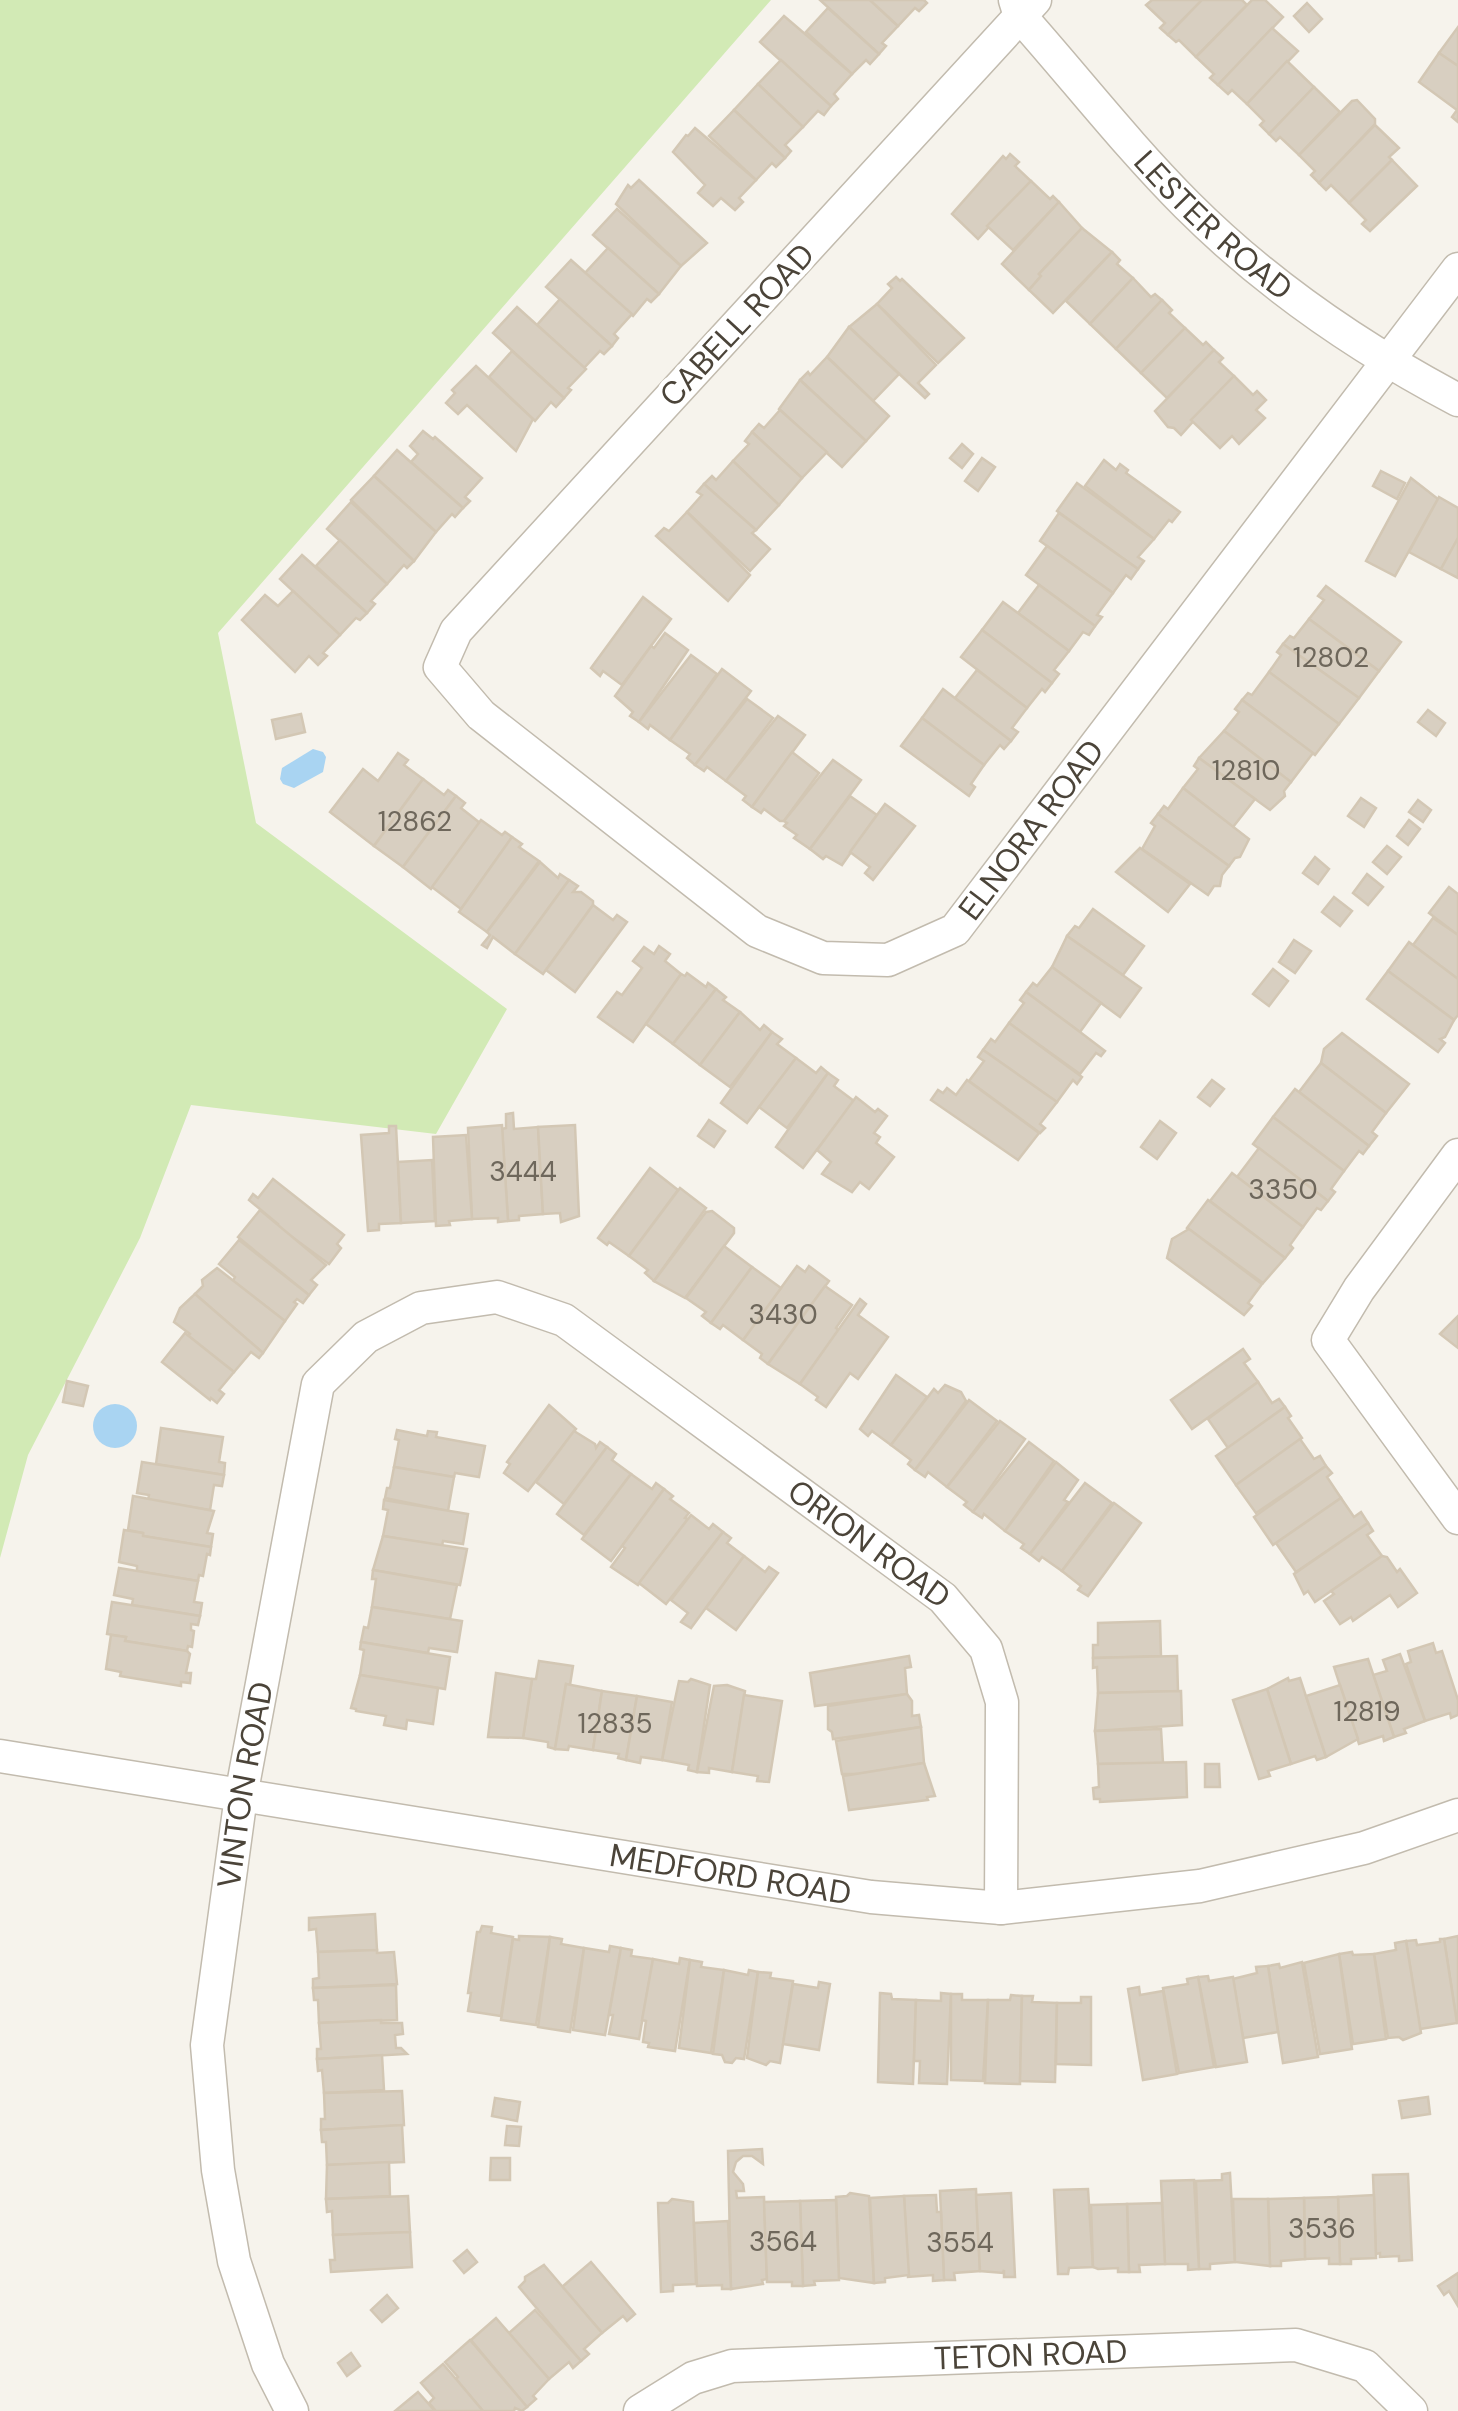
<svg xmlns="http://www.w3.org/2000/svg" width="1458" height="2411" font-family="'DM Sans',sans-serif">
<rect width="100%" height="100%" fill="#f6f3ec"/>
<!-- green -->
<polygon fill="#d2eab5" points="0,0 771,0 218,633 256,823 507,1009 436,1134 191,1105 140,1238 28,1455 0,1558"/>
<!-- water -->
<g fill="#a9d4f2">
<polygon points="313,749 323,752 326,757 323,772 294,788 283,784 280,779 282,768"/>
<circle cx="115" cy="1426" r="22"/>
</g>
<!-- building -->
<g fill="#d8cfc1" stroke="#d3c7b4" stroke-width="2.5">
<polygon points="820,0 870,0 898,26 882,43 886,46 879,54"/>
<polygon points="870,0 924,0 927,3 919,11 915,8 898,26"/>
<polygon points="1152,0 1202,0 1168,35 1160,28 1165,23 1146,5"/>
<polygon points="1202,0 1242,0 1247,5 1196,57 1179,40 1176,42 1168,35"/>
<polygon points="1252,0 1265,0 1283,17 1218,85 1210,78 1214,74 1196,57"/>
<polygon points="1307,3 1322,19 1309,32 1294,16"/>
<polygon points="828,8 879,54 870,64 866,60 852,74 806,32"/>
<polygon points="784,16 852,74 834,94 838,99 831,106 760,42"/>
<polygon points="1458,27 1458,66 1439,53"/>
<polygon points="1272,28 1298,51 1247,104 1232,90 1228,94 1218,85"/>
<polygon points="1439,53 1458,66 1458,122 1452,117 1457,110 1419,82"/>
<polygon points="781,60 831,106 824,115 818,111 803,127 758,84"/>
<polygon points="1287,61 1314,87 1269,134 1260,125 1264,121 1247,104"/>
<polygon points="758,84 803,127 785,145 791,151 785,158 734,110"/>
<polygon points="1314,87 1340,112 1299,155 1280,137 1276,141 1269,134"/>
<polygon points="1357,100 1375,119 1375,124 1319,183 1311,175 1315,171 1299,155 1352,101"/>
<polygon points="734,110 785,158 776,167 772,163 756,180 709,136"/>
<polygon points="1375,125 1399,148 1389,157 1392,160 1349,203 1331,185 1326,190 1319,183"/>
<polygon points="695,128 756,180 739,198 743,202 735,210 721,198 713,206 698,193 705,185 673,152 686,135 688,136"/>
<polygon points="1010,154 1019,162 1015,166 1031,181 978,239 952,214 1003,156 1006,159"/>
<polygon points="1392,160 1417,186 1370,231 1362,224 1366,220 1349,203"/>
<polygon points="639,180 707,243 681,266 616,204 628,185 631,188"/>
<polygon points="1031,181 1050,199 1053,196 1059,202 1013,250 987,226"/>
<polygon points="1059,202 1082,228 1039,274 1041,276 1029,290 1002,264"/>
<polygon points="617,209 681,266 659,294 593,235"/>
<polygon points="1082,228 1112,252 1053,313 1029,290 1041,276 1039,274"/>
<polygon points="608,248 659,294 651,302 647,299 633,316 585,273"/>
<polygon points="1112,252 1120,260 1117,264 1133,278 1090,324 1066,301"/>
<polygon points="571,260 632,314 614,334 618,338 612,346 546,287"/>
<polygon points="896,277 900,281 902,279 964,338 938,363 877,304 892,288 888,284"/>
<polygon points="1133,278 1151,297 1155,294 1162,300 1116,349 1090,324"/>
<polygon points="560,299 612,346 604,354 600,351 584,368 537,325"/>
<polygon points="1162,300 1172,310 1169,313 1185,328 1141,373 1116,349"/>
<polygon points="877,304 936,365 918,383 929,394 925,398 849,327"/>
<polygon points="517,307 586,369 568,388 571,390 564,398 493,333"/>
<polygon points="849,327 899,374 873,401 827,357"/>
<polygon points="1185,328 1203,345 1206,342 1214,350 1167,398 1141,373"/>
<polygon points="1214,350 1223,358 1219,362 1234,376 1181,435 1174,428 1168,427 1155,411"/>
<polygon points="512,351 564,398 556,407 551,402 535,421 489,377"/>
<polygon points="827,357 889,416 866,441 800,380 808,372 810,375"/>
<polygon points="476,366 533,419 516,451 467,405 458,414 446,403 455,393 452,390"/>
<polygon points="1234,376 1253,395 1257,391 1266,400 1256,410 1265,418 1239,444 1232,436 1220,448 1191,420"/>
<polygon points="800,380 866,441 842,467 779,409"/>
<polygon points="780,410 827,452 802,478 752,432 759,424 764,428"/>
<polygon points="423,431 433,439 435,437 482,478 465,497 470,501 463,508 411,462 418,454 410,446"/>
<polygon points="752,432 802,478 779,505 733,461 749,444 745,441"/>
<polygon points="962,444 973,454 962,468 950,458"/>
<polygon points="397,450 463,508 455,517 452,514 436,532 374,476"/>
<polygon points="982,458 995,467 978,491 965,481"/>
<polygon points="1104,460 1116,470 1120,464 1128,470 1126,473 1180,512 1172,522 1169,520 1154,539 1085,486"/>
<polygon points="733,461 779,505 756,530 704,484 712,476 716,480"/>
<polygon points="1381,471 1405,483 1397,499 1373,486"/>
<polygon points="374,476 436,532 414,561 351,500"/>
<polygon points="1411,478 1438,499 1395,576 1366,561"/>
<polygon points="1077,483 1154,539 1138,557 1144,561 1138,569 1057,511"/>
<polygon points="704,484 756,530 752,533 770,549 750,571 687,512 702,495 697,492"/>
<polygon points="1439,497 1458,508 1458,538 1441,569 1409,552"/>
<polygon points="351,502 414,561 407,568 404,565 387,584 327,529"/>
<polygon points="687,512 750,575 728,601 656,536 664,528 669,531"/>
<polygon points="1059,513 1138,569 1131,579 1126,575 1113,593 1040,541"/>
<polygon points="1458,538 1458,578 1441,569"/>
<polygon points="340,540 387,584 371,601 375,604 367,613 316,566"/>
<polygon points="1047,546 1113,593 1097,615 1102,617 1095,626 1026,575"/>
<polygon points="302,555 367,613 360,620 356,618 340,635 280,579"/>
<polygon points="1039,585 1095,626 1089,635 1083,632 1069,651 1018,613"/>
<polygon points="1326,586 1401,642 1379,671 1309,619 1324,600 1318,596"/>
<polygon points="293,591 340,635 323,653 327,656 318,665 309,656 295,672 242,620 265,595 278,606"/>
<polygon points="643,597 671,619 622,685 603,671 600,676 591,668"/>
<polygon points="1003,602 1069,651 1054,670 1059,674 1052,683 982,630"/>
<polygon points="1309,619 1379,671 1359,698 1283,644 1290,636 1294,638"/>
<polygon points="982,630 1052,683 1045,692 1042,689 1027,708 961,657"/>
<polygon points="665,633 688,650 639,722 630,716 633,712 615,696 651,646 654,648"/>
<polygon points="1283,644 1359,698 1339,724 1269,672 1281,655 1277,652"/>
<polygon points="691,655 717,674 670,740 650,725 648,729 639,722"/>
<polygon points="722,669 751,691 695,765 687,758 690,754 670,740"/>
<polygon points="977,670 1027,708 1012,728 1018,732 1011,741 955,698"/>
<polygon points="1269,672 1339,724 1315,755 1242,700 1248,693 1252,695"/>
<polygon points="943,689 1011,741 1004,749 1000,745 984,765 922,718"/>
<polygon points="747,699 773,718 726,781 707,767 704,771 695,765"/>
<polygon points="1242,700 1313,753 1291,782 1224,731 1239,712 1235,709"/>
<polygon points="1428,710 1445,723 1436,736 1418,722"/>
<polygon points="301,714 305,732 276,739 272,720"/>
<polygon points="778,716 805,735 752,807 743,800 746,796 726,781"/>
<polygon points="922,718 984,765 971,784 975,787 969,796 901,746"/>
<polygon points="1224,731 1291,782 1284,791 1285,796 1270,810 1199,758"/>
<polygon points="792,752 819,773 784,821 780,821 764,809 761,813 752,807"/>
<polygon points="398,753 408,760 404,765 423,779 374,846 330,812 363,769 378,781"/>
<polygon points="1199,758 1255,799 1233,827 1183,788 1198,769 1194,766"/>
<polygon points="833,760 861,780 810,849 794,838 797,835 784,826 787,823 784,821"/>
<polygon points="423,779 444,795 448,790 456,796 403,867 374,846"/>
<polygon points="1183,788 1249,839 1240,857 1235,858 1229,866 1158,814 1164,806 1168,809"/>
<polygon points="456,796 465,803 461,808 480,823 431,889 403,867"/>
<polygon points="850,796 877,815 842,865 826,856 823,859 810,849"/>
<polygon points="1361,798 1376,808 1364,827 1348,816"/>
<polygon points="1418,800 1431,810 1423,822 1409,812"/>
<polygon points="885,804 915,826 873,880 865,873 870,867 850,852"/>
<polygon points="1158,814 1229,866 1222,875 1220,886 1214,886 1208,895 1142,849 1155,826 1151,823"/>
<polygon points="481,820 502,835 505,832 512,837 461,909 432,887"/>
<polygon points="1409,820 1420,829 1408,845 1397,836"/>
<polygon points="512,837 522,844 519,847 539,861 487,932 459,912"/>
<polygon points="1387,846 1401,857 1387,874 1373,862"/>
<polygon points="1140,848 1190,884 1168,912 1116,872"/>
<polygon points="1315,857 1329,869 1318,884 1303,873"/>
<polygon points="540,862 558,878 560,874 569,880 515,954 493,937 487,948 482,945 490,935 487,932"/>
<polygon points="1367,874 1383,887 1368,905 1353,893"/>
<polygon points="569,880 578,886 573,892 581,892 593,901 593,905 543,974 515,954"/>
<polygon points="1449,887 1458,894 1458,935 1429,913"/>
<polygon points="1334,897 1352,911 1340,926 1322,912"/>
<polygon points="593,905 613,920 617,915 627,922 575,992 546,970"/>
<polygon points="1093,909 1144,946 1123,975 1067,936 1075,926 1079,928"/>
<polygon points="1433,918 1458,935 1458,979 1413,945"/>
<polygon points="1067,936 1141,988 1120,1017 1052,967"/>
<polygon points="1294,940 1311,951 1295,973 1279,962"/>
<polygon points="1409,942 1458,979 1458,1015 1454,1020 1388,971"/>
<polygon points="659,946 670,954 665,961 681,974 633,1042 598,1017 617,992 622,995 642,968 633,961 644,947 654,954"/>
<polygon points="1052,967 1101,1003 1080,1032 1026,992 1033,983 1037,986"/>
<polygon points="1273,969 1288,981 1269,1006 1253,994"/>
<polygon points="1388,971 1454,1020 1445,1037 1440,1039 1445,1043 1438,1052 1367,999"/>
<polygon points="687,973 706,987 708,983 716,989 673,1044 646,1024 681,974 685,976"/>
<polygon points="716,989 726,997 723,1000 740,1012 700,1065 673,1044"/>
<polygon points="1026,992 1080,1032 1105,1051 1101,1056 1096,1053 1080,1074 1009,1023 1024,1003 1020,1000"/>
<polygon points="740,1012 760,1030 764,1025 772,1032 730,1087 700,1065"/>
<polygon points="1009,1023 1082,1077 1077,1084 1073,1080 1057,1102 983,1050 991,1039 995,1042"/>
<polygon points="772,1032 782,1039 777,1044 796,1058 747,1123 721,1103"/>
<polygon points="1342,1033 1409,1084 1386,1113 1321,1063 1324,1049"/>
<polygon points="983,1050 1057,1102 1040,1124 1045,1128 1040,1133 969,1081 984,1061 978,1057"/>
<polygon points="796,1058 816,1073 821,1067 828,1073 787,1128 759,1107"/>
<polygon points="1321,1063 1386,1113 1372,1132 1377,1136 1369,1146 1299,1092"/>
<polygon points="828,1073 838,1080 834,1086 854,1101 803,1168 776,1147"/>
<polygon points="967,1080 1039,1133 1018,1160 931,1100 938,1090 943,1093 947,1088 956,1095"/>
<polygon points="1212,1080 1224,1089 1210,1106 1198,1097"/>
<polygon points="1295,1089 1369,1146 1363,1154 1359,1151 1344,1171 1273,1117"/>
<polygon points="856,1097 875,1112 878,1109 887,1116 874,1133 880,1137 876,1143 894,1157 869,1189 860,1182 852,1192 822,1174 831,1162 817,1150"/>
<polygon points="513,1113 514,1129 538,1127 543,1214 519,1216 519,1220 508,1221 502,1129 506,1128 506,1114"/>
<polygon points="1273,1117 1344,1171 1331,1189 1335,1192 1328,1201 1253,1144"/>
<polygon points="709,1120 725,1131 714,1147 698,1136"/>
<polygon points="1160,1121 1176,1133 1157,1159 1141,1147"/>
<polygon points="502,1125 508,1221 498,1222 498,1218 472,1219 468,1128"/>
<polygon points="575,1125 579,1216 561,1222 560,1213 543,1214 538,1127"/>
<polygon points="389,1126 396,1126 401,1223 379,1224 379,1230 368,1231 361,1135 389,1133"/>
<polygon points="466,1135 472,1219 449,1221 450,1225 436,1226 433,1137"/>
<polygon points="1259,1148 1328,1201 1321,1210 1317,1208 1303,1227 1237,1177"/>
<polygon points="432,1160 435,1221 401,1223 398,1162"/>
<polygon points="650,1168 678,1190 629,1256 609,1242 607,1245 598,1238"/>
<polygon points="1232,1173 1303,1227 1290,1245 1293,1248 1285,1258 1210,1201"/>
<polygon points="273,1179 344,1235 337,1244 341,1248 329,1264 277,1226 278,1224 249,1200 253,1194 258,1198"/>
<polygon points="680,1188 706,1208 654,1281 645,1273 648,1270 629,1256"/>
<polygon points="1208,1200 1285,1258 1263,1283 1187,1228"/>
<polygon points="260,1210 326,1265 311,1280 317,1285 309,1295 238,1237"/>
<polygon points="712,1211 734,1228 734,1233 685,1298 654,1281 706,1212"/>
<polygon points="1189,1229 1262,1284 1248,1303 1252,1306 1244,1315 1167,1258 1172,1239"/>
<polygon points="239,1240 309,1295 303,1303 297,1299 294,1302 297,1304 285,1321 233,1281 235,1277 219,1264"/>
<polygon points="724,1246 752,1267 711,1323 702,1316 706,1312 686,1298"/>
<polygon points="797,1266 805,1272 809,1266 829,1281 768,1364 760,1358 762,1354 743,1340"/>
<polygon points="752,1267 781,1288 743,1340 723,1325 720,1329 711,1323"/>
<polygon points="217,1268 285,1321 263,1353 195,1294 203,1286 202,1280"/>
<polygon points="825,1286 852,1305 836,1328 839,1330 800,1384 768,1364"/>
<polygon points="195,1294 263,1353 259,1358 251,1352 234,1372 188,1336 190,1334 174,1322 180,1308"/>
<polygon points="860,1299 866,1304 858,1315 888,1337 858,1379 850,1373 826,1407 816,1400 818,1397 800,1384"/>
<polygon points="1458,1316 1458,1348 1440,1334"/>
<polygon points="185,1333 234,1372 219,1390 224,1394 217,1403 211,1398 210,1400 162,1362"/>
<polygon points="1243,1349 1250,1359 1244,1363 1258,1382 1192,1429 1171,1400"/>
<polygon points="896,1375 927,1397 891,1445 872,1431 868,1436 860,1429"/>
<polygon points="67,1381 88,1386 83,1406 63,1402"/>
<polygon points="1258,1382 1272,1403 1279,1399 1285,1407 1228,1448 1208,1419"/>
<polygon points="945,1385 961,1392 966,1401 915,1470 908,1464 911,1460 891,1445 934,1389 938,1393"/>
<polygon points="969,1400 997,1421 947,1487 928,1472 925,1477 915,1470"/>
<polygon points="549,1405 576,1429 528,1491 504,1473 510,1464 507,1462"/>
<polygon points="1285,1407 1291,1416 1288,1418 1302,1438 1236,1485 1216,1456"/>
<polygon points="1000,1421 1025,1439 973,1512 964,1505 967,1502 947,1487"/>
<polygon points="161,1428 223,1437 219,1462 225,1463 224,1475 156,1464"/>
<polygon points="397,1430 427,1436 428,1431 437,1432 436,1437 485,1446 479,1477 455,1473 454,1477 394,1467 399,1440 395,1439"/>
<polygon points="574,1431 595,1444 596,1448 600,1442 607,1447 564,1504 536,1482"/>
<polygon points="1300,1439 1314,1459 1320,1456 1326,1466 1256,1513 1236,1485"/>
<polygon points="1029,1442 1054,1461 1005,1531 984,1514 982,1518 973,1512"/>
<polygon points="607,1447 616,1454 612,1460 631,1474 584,1535 557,1514"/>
<polygon points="142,1462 224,1475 222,1486 214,1485 210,1510 148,1500 149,1495 137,1493"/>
<polygon points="1056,1462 1078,1480 1064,1500 1068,1502 1030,1554 1021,1548 1024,1544 1005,1531"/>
<polygon points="1326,1466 1332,1473 1327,1477 1341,1498 1273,1545 1254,1517"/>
<polygon points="394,1467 454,1477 448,1511 385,1498 387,1488 390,1488"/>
<polygon points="631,1474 652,1489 656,1483 664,1489 611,1561 582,1539"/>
<polygon points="1085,1483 1112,1503 1062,1571 1042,1557 1039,1561 1030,1554"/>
<polygon points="664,1489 673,1496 670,1499 689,1513 685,1518 688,1519 638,1585 611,1567 625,1548 622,1546"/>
<polygon points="133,1496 214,1511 207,1533 213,1534 211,1547 143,1536 143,1533 128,1530"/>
<polygon points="1341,1498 1354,1517 1361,1512 1368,1523 1296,1572 1276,1543"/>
<polygon points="384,1500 468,1514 463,1544 443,1541 442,1546 383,1536 388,1510 383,1509"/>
<polygon points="1114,1503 1141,1523 1088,1596 1078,1590 1081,1586 1062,1571"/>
<polygon points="691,1515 709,1529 713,1524 723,1532 666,1604 639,1583"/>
<polygon points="1368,1523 1373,1531 1367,1535 1382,1556 1315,1602 1308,1591 1304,1594 1294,1574"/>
<polygon points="124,1530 143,1533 143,1536 211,1547 210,1555 207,1554 203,1576 199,1575 198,1581 137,1571 137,1566 119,1562"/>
<polygon points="723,1532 731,1538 727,1543 744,1556 691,1628 681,1622 688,1613 671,1600"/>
<polygon points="383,1536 467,1549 460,1585 373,1570"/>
<polygon points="744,1556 765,1572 769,1567 778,1573 736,1630 706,1608"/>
<polygon points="1382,1556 1387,1557 1397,1572 1400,1569 1417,1593 1398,1607 1390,1595 1353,1621 1351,1617 1340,1624 1324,1601 1334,1594 1331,1591"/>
<polygon points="119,1568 198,1581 194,1602 202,1603 200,1616 132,1605 133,1599 114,1595"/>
<polygon points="373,1570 457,1585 450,1619 372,1607 376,1579 372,1579"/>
<polygon points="112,1602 200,1616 198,1625 191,1624 191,1630 194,1631 192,1647 188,1646 187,1651 125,1641 126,1637 107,1634"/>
<polygon points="372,1607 462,1621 457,1652 429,1648 428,1653 361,1642 364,1627 368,1628"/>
<polygon points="1160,1621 1161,1656 1093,1658 1093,1645 1098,1645 1098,1623"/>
<polygon points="111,1635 126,1637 125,1641 187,1651 190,1654 186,1673 191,1673 190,1683 181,1682 181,1686 120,1676 121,1672 106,1669"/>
<polygon points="361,1642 450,1657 445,1689 360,1675 364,1650 360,1649"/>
<polygon points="1433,1643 1436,1653 1442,1651 1458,1700 1458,1715 1451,1718 1450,1713 1425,1721 1406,1664 1411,1662 1408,1651"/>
<polygon points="1400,1654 1425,1721 1404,1729 1406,1733 1394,1737 1373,1675 1387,1671 1383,1660"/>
<polygon points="909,1656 911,1667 905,1668 907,1694 815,1706 810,1673"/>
<polygon points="1177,1656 1178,1691 1098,1693 1097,1667 1093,1668 1093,1658"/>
<polygon points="1368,1659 1394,1737 1384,1741 1383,1736 1359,1744 1334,1667"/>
<polygon points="539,1661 573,1666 570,1685 566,1684 555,1749 548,1747 548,1742 523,1738 532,1679 536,1679"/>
<polygon points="496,1673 532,1679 523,1738 488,1737"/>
<polygon points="360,1675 438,1688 433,1724 407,1720 406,1729 384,1725 386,1716 356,1711 356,1709 351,1708"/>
<polygon points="1288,1678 1289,1681 1300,1678 1326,1757 1317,1760 1315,1756 1291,1764 1267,1689"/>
<polygon points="691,1679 710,1685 697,1772 688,1770 689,1765 662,1760 679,1681 688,1682"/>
<polygon points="566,1684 602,1691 593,1750 569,1746 568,1750 555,1749"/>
<polygon points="727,1685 745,1691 732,1772 709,1768 709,1773 697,1772 714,1686"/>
<polygon points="1340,1685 1358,1739 1326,1757 1306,1696"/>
<polygon points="1267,1689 1291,1764 1268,1771 1270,1776 1259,1779 1233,1700"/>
<polygon points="602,1691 637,1696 626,1760 618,1758 619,1754 593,1750"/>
<polygon points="1181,1691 1182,1725 1095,1731 1098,1693"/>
<polygon points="907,1694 912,1701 912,1716 919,1715 921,1727 833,1739 832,1732 828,1729 828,1706"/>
<polygon points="744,1695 782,1701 769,1782 757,1781 758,1776 732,1772"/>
<polygon points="637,1696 672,1702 662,1760 641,1757 640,1763 626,1760"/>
<polygon points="921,1727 924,1763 859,1774 842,1774 836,1741"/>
<polygon points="1161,1729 1163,1763 1098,1764 1095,1731"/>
<polygon points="1186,1762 1187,1797 1100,1802 1100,1799 1094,1799 1093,1788 1099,1787 1098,1764"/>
<polygon points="924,1763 935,1796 927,1797 928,1800 849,1810 843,1776"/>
<polygon points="1205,1764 1219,1764 1220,1787 1205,1787"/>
<polygon points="375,1914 377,1950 318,1952 316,1929 309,1930 309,1918"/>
<polygon points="482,1926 492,1927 491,1933 513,1937 501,2016 468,2011 471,1993 468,1993 477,1932 480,1932"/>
<polygon points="519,1936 550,1937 536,2025 501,2020 513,1939 519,1940"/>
<polygon points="1458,1936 1458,2023 1457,2023 1444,1939"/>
<polygon points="550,1937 562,1939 561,1944 584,1948 570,2032 538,2027"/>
<polygon points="1440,1939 1444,1939 1457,2023 1420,2029 1406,1941 1416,1940 1417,1945 1440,1942"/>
<polygon points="1406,1941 1421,2033 1403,2040 1399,2037 1388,2038 1374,1954 1396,1950 1395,1943"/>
<polygon points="610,1946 621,1948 605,2035 573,2030 584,1948 609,1952"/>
<polygon points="621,1948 632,1950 631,1956 653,1959 639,2039 609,2034 613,2015 609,2015"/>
<polygon points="377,1950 377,1953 394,1952 397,1984 313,1988 313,1979 319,1978 318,1952"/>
<polygon points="1352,1952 1353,1955 1374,1954 1386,2039 1353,2044 1339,1954"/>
<polygon points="1339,1954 1352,2049 1320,2054 1304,1963"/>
<polygon points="680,1958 690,1960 675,2051 648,2047 649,2043 643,2042 646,2021 642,2020 653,1959 679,1964"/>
<polygon points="690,1960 702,1962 701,1967 724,1970 711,2053 679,2048"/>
<polygon points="1302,1962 1318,2057 1283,2063 1268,1966 1279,1964 1280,1968"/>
<polygon points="1268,1966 1278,2032 1243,2038 1233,1979 1257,1973 1256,1967"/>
<polygon points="724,1970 748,1975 749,1970 758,1972 744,2059 736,2058 732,2063 725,2062 722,2055 713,2054"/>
<polygon points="758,1972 771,1973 770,1978 793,1981 780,2063 770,2061 766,2065 747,2058"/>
<polygon points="1208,1976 1209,1981 1233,1977 1247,2062 1216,2067 1198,1977"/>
<polygon points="1198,1977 1214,2067 1179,2073 1163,1988 1188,1984 1187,1979"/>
<polygon points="819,1982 830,1984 819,2050 783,2044 793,1984 818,1988"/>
<polygon points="396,1985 397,2020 319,2023 318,2000 314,2000 313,1988"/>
<polygon points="1139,1987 1140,1995 1163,1991 1177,2074 1143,2080 1128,1989"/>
<polygon points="880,1993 891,1994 892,1999 916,2000 913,2084 878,2082"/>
<polygon points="941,1993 951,1994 947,2084 919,2083 920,2061 914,2061 916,2000 941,2001"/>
<polygon points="951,1994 962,1994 962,2000 988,2000 983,2081 951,2080"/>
<polygon points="1011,1995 1022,1996 1020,2084 985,2083 988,2000 1010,2000"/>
<polygon points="1022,1996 1033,1996 1032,2002 1057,2003 1055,2082 1020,2081"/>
<polygon points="1081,1997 1091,1997 1091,2065 1056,2064 1057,2003 1081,2003"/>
<polygon points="381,2020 381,2023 402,2023 403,2034 395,2035 396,2048 401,2048 407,2054 317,2059 317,2049 321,2049 319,2023"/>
<polygon points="382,2055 384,2090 324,2093 322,2070 318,2071 317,2059"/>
<polygon points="402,2091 404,2125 321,2130 321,2119 325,2119 324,2093"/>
<polygon points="1428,2097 1430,2114 1402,2118 1399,2101"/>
<polygon points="495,2098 520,2102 517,2121 492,2116"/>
<polygon points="402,2125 404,2162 327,2165 326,2142 322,2142 321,2130"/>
<polygon points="507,2126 521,2127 519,2146 505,2145"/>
<polygon points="762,2149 763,2164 752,2156 743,2156 736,2162 733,2172 743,2184 744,2191 736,2191 737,2198 764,2197 767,2279 762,2280 763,2284 731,2289 728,2151"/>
<polygon points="491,2158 510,2158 510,2180 490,2180"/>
<polygon points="389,2162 390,2196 326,2199 327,2165"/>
<polygon points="1230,2173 1235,2262 1210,2264 1210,2269 1199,2269 1196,2181 1222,2180 1222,2174"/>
<polygon points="1408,2174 1412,2260 1399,2261 1399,2256 1380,2257 1380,2253 1376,2254 1373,2175"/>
<polygon points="1194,2180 1199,2269 1188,2270 1188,2264 1165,2264 1161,2181"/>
<polygon points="976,2189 980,2271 954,2273 955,2280 944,2280 940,2191"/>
<polygon points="1088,2189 1093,2267 1069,2268 1068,2274 1058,2274 1054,2190"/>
<polygon points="850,2193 869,2196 874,2283 839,2278 836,2197 847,2196"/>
<polygon points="1011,2193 1015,2277 1004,2277 1004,2270 1003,2273 980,2271 976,2195"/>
<polygon points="936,2195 937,2212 941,2212 944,2280 933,2281 933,2275 908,2277 904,2196"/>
<polygon points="1374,2195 1376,2258 1351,2259 1351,2264 1340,2264 1338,2197"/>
<polygon points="408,2196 410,2232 333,2235 332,2211 327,2212 326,2199"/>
<polygon points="904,2196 909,2275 885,2278 885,2282 874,2283 870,2198"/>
<polygon points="1338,2197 1340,2264 1329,2264 1329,2258 1305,2259 1304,2198"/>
<polygon points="1304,2198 1305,2259 1281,2261 1281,2266 1270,2266 1268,2199"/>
<polygon points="672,2199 693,2202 696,2284 673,2285 673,2291 661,2292 658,2203 668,2203"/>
<polygon points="1233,2199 1268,2199 1270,2266 1235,2262"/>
<polygon points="836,2200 839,2280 814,2281 815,2285 803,2286 800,2201"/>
<polygon points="800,2201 803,2286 792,2286 792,2282 767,2282 764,2202"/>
<polygon points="1162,2203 1165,2264 1139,2265 1140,2272 1129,2272 1127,2204"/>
<polygon points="1127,2204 1129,2272 1118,2272 1118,2268 1098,2269 1093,2267 1091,2205"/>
<polygon points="728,2221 731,2289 722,2289 722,2285 697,2286 694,2223"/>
<polygon points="410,2232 412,2267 331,2272 330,2260 335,2260 333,2235"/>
<polygon points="467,2250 477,2262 464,2273 454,2261"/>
<polygon points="591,2262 635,2314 627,2321 623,2316 602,2333 562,2287"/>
<polygon points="544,2265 602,2333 584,2349 589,2354 581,2361 519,2287 525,2281 525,2277"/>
<polygon points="1458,2273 1458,2306 1449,2291 1444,2295 1438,2286"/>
<polygon points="387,2295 398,2308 382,2322 371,2310"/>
<polygon points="535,2310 581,2361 573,2368 569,2362 549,2379 509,2333"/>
<polygon points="496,2318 549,2379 533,2396 536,2399 527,2407 471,2340"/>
<polygon points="470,2340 527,2407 522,2411 515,2408 514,2411 483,2411 456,2379 458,2377 445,2362"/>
<polygon points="351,2353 360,2366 347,2376 338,2363"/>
<polygon points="443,2364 456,2379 483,2411 436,2411 429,2403 434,2398 421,2383"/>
<polygon points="418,2392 435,2411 395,2411"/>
</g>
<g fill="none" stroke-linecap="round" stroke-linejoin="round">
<defs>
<g id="street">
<path id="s1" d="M1015,0L1020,16C1076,79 1128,146 1187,205C1266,284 1359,348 1458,400"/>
<path id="s2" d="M1035,0L456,631L440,667L481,715L757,931L823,958L888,960L955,930L1458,269"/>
<polyline points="1458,1155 1359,1289 1328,1340 1458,1518"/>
<path id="s3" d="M0,1756L871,1897L1001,1908L1200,1886L1364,1848L1458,1815"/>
<path id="s4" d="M292,2411L268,2364L234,2261L218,2170L207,2045L241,1796L318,1384L366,1337L421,1308L497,1297L564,1320L943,1598L986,1649L1002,1702L1001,1908"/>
<path id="s5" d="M640,2411L693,2378L732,2366L1296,2345L1365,2366L1411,2411"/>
</g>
</defs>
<!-- street casing -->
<use href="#street" stroke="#c2bbae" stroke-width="35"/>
<!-- street -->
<use href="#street" stroke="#fff" stroke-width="32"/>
</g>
<g text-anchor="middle" stroke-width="9" stroke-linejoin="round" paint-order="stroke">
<!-- number labels -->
<g font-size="28" fill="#6e675b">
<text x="1331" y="667">12802</text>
<text x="1246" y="780">12810</text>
<text x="415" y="831">12862</text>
<text x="523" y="1181">3444</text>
<text x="1283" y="1199">3350</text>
<text x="783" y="1324">3430</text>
<text x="1367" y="1721">12819</text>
<text x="615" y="1733">12835</text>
<text x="1322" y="2238">3536</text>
<text x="783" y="2251">3564</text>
<text x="960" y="2252">3554</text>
</g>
<!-- street labels -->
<g font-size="32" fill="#4b4439" stroke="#fff">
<text dy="11" stroke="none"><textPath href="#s1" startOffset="302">LESTER ROAD</textPath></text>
<text transform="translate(737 325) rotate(-47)" y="11">CABELL ROAD</text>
<text dy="11" stroke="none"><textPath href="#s2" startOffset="1645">ELNORA ROAD</textPath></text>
<text dy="11" stroke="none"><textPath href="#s4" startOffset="1705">ORION ROAD</textPath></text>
<text dy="11" stroke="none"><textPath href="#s4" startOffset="642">VINTON ROAD</textPath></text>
<text dy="11" stroke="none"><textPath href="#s3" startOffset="740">MEDFORD ROAD</textPath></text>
<text dy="11" stroke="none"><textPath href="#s5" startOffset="402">TETON ROAD</textPath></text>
</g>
</g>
</svg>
